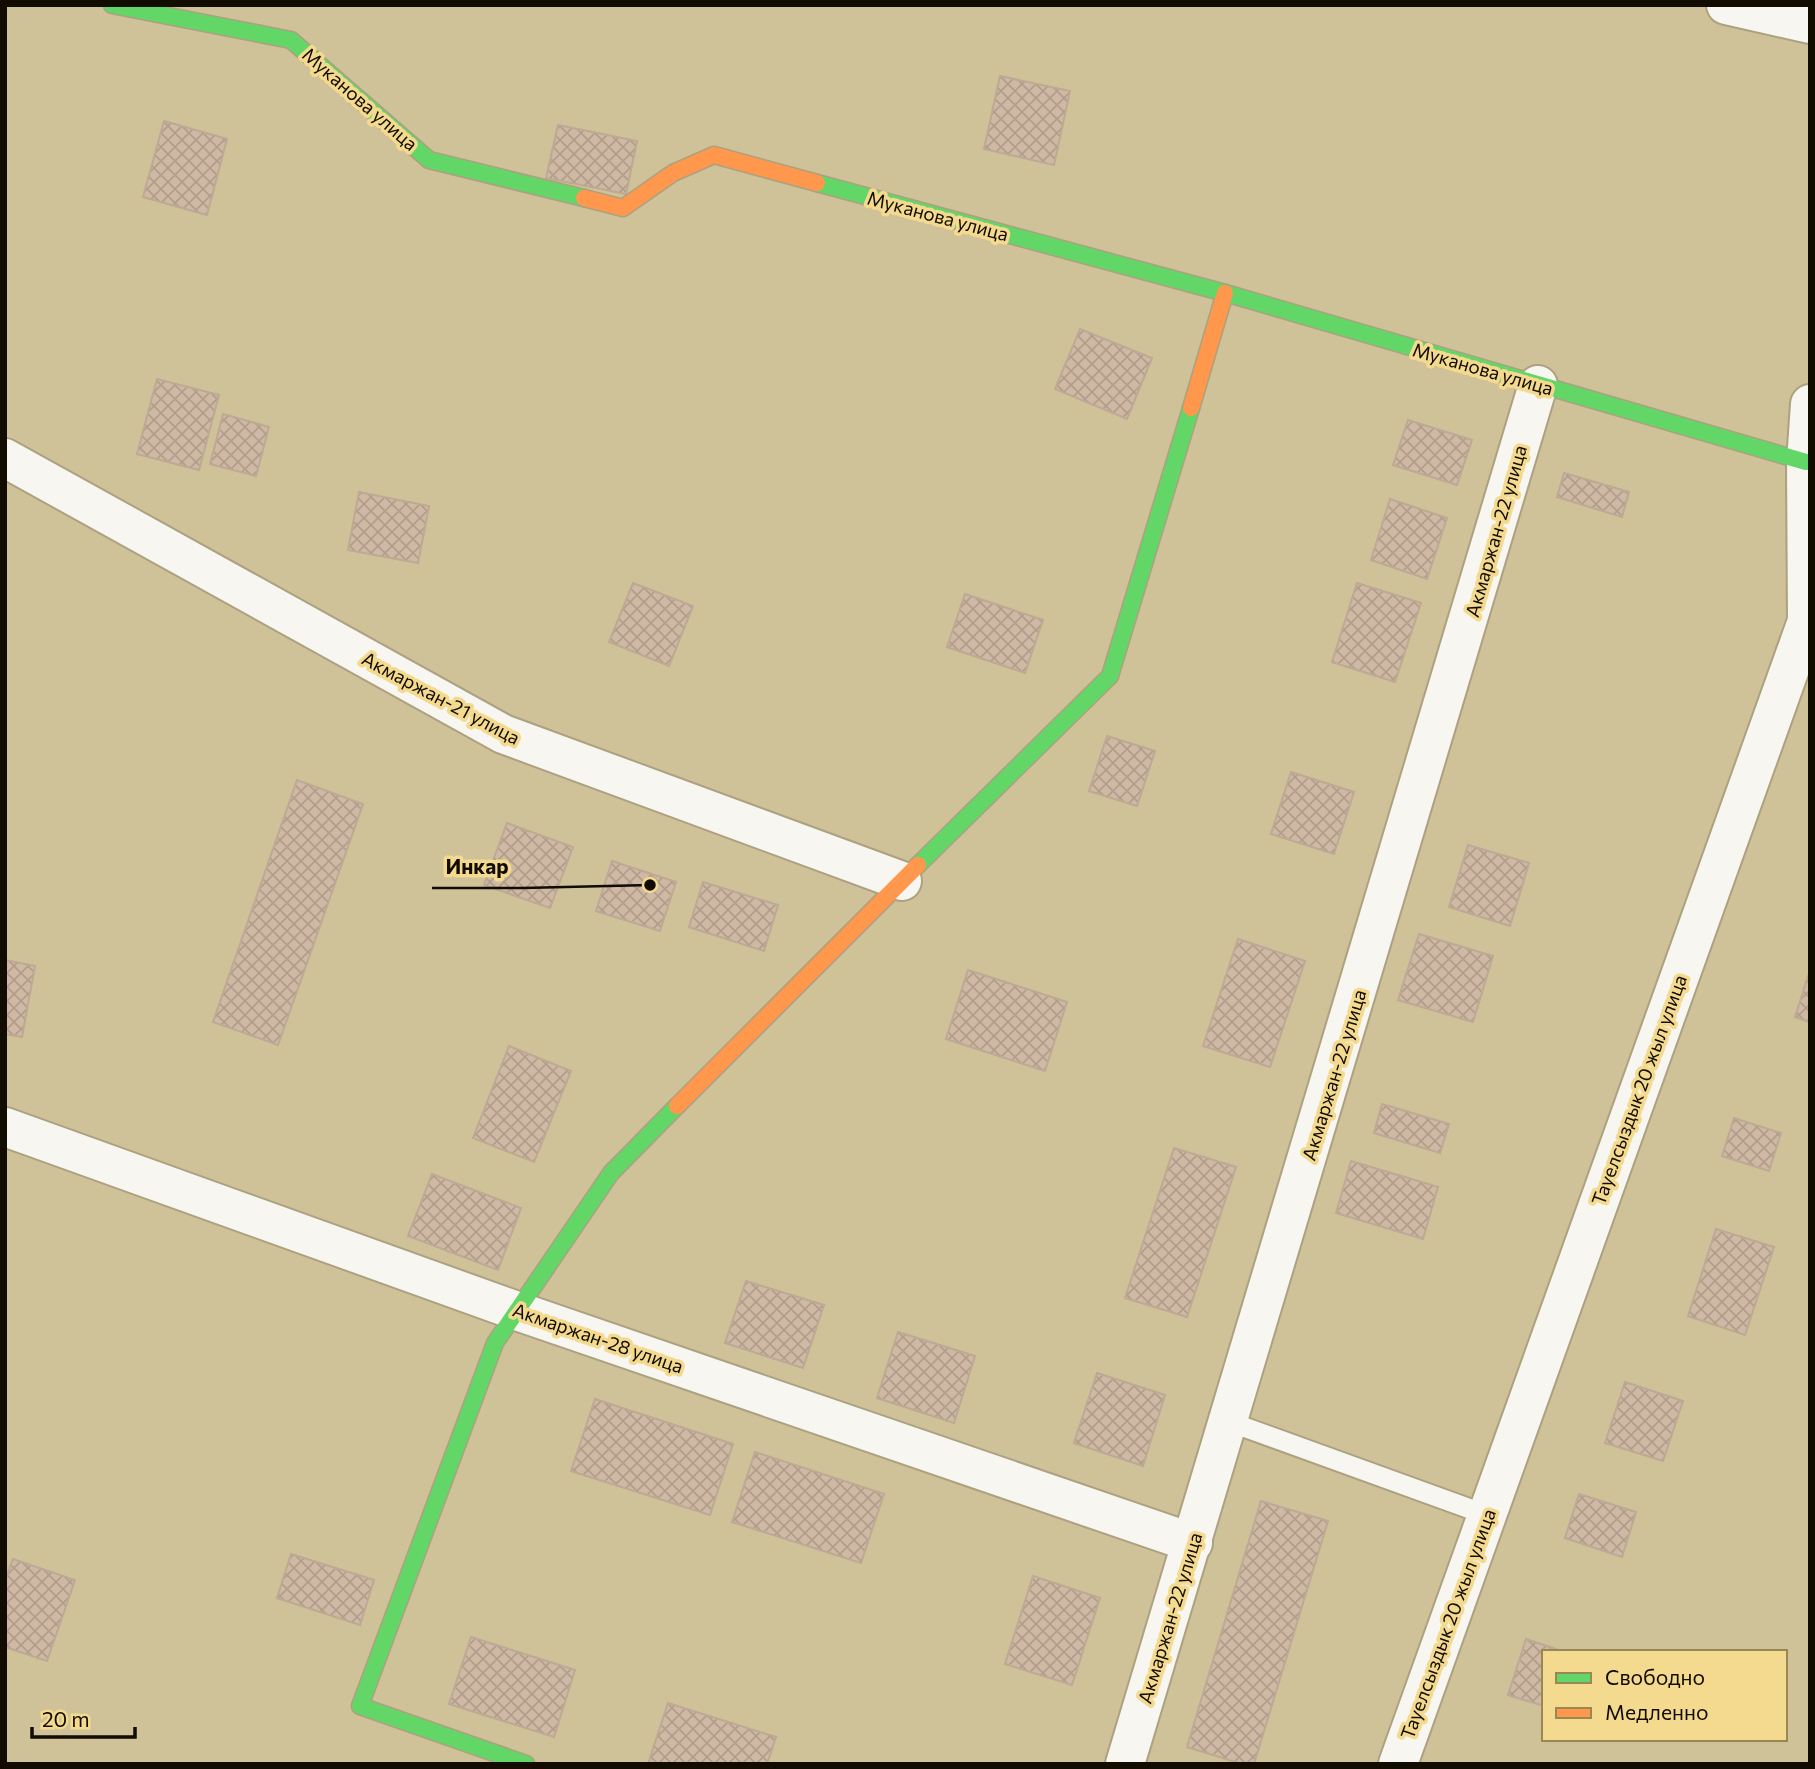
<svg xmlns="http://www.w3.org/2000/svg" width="1815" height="1769" font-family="Commissioner,sans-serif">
<defs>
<pattern id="building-cross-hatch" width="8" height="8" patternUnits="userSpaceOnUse" patternTransform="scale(1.75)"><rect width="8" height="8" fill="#cfb9a4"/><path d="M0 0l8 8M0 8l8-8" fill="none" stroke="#b19e8b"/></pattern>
</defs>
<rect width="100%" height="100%" fill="#cfc198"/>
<!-- building -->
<g fill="url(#building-cross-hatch)" stroke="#bea994" stroke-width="2">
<polygon points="1000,76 1070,91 1054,165 984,149"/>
<polygon points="164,121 227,139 207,215 143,197"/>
<polygon points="558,125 637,141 626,194 546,178"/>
<polygon points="1080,329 1152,358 1127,419 1055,389"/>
<polygon points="157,379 219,395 199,470 137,454"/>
<polygon points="223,414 269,427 256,476 210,464"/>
<polygon points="1408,420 1472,440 1457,485 1393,465"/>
<polygon points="1564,473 1629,492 1622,517 1557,497"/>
<polygon points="359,492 429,506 418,563 348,550"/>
<polygon points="1390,499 1447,518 1427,579 1371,560"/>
<polygon points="633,583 693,606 669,666 609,642"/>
<polygon points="1357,583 1421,603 1395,682 1332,662"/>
<polygon points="965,594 1043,620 1025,673 947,647"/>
<polygon points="1107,736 1155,751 1137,806 1089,791"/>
<polygon points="1291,772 1354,792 1334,854 1271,834"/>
<polygon points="297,780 363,804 278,1045 213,1022"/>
<polygon points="507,823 573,847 550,908 484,885"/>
<polygon points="1468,845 1529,863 1510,926 1449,907"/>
<polygon points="612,861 676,882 660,931 596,911"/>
<polygon points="703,882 778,905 764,951 689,927"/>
<polygon points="1419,934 1493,956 1473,1022 1398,1000"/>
<polygon points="1238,939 1305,961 1270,1067 1203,1046"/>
<polygon points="5,960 35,966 22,1037 5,1034"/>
<polygon points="968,970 1067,1002 1045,1071 946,1039"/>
<polygon points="1810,970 1810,1022 1795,1017"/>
<polygon points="509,1046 571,1071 534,1162 473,1138"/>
<polygon points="1382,1104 1449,1124 1440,1153 1374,1133"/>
<polygon points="1734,1118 1781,1133 1769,1171 1722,1156"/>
<polygon points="1174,1148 1236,1167 1187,1317 1125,1298"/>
<polygon points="1351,1161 1438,1187 1423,1239 1336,1213"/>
<polygon points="432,1174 521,1208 498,1270 408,1236"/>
<polygon points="1716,1229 1774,1247 1745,1335 1688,1316"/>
<polygon points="746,1281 824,1305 803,1368 725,1343"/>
<polygon points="898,1332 975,1356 954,1423 877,1398"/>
<polygon points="1097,1373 1165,1395 1143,1466 1074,1443"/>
<polygon points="1625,1382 1683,1401 1663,1461 1605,1443"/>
<polygon points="595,1399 733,1444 710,1515 571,1471"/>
<polygon points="755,1452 884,1494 861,1563 732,1522"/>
<polygon points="1579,1494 1636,1512 1622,1557 1565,1538"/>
<polygon points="1261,1501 1328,1521 1254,1764 1242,1764 1187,1747"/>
<polygon points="291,1554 374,1580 360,1625 277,1598"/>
<polygon points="13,1559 75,1580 47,1661 5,1647 5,1581"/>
<polygon points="1033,1576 1100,1598 1072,1685 1005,1664"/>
<polygon points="471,1637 575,1670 554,1737 449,1704"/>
<polygon points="1526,1639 1565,1652 1544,1652 1544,1706 1508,1695"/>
<polygon points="668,1703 776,1737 767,1764 648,1764"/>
</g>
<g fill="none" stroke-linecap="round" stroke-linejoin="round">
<defs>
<polyline id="lane" points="1230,1422 1487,1515"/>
<g id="street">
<polyline points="1726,5 1810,24"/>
<polyline points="5,458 503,734 902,881"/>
<polyline points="5,1127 517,1311 1193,1543"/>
<path d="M1125,1764C1267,1305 1404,845 1538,385"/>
<polyline points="1398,1764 1807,621 1806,462 1810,404"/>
</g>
<g id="fast">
<polyline points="112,5 291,40 429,160 584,198"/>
<polyline points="817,183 1225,293 1806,462"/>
<polyline points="918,865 1110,676 1191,408"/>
<polyline points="526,1764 360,1706 495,1343 611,1173 677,1106"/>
</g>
<g id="slow">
<polyline points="584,198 623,208 673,173 714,155 817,183"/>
<polyline points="1191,408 1225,293"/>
<polyline points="677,1106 918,865"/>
</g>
</defs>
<!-- lane casing -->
<use href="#lane" stroke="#aca180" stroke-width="23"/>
<!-- street casing -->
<use href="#street" stroke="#aca180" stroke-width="42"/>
<!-- fast casing -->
<use href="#fast" stroke="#aca180" stroke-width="19"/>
<!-- slow casing -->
<use href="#slow" stroke="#aca180" stroke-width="19"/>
<!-- lane -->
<use href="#lane" stroke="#f8f6f0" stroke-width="19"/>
<!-- street -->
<use href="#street" stroke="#f8f6f0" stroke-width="38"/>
<!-- fast -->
<use href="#fast" stroke="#63d668" stroke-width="16"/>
<!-- slow -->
<use href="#slow" stroke="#ff974d" stroke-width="16"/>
</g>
<g text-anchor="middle" stroke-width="7" stroke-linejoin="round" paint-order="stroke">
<!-- street labels -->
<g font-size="19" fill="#120b00" stroke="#f3da8e">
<text transform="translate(360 99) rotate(41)" y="7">Муканова улица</text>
<text transform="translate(938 216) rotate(15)" y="7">Муканова улица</text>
<text transform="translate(1483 369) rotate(16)" y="7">Муканова улица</text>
<text transform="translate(1496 531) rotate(-74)" y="7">Акмаржан-22 улица</text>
<text transform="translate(441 698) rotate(28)" y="7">Акмаржан-21 улица</text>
<text transform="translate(1334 1075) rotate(-73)" y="7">Акмаржан-22 улица</text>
<text transform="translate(1639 1090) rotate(-70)" y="7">Тауелсыздык 20 жыл улица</text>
<text transform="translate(598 1338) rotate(19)" y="7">Акмаржан-28 улица</text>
<text transform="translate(1170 1618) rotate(-73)" y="7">Акмаржан-22 улица</text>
<text transform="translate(1448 1624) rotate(-70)" y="7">Тауелсыздык 20 жыл улица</text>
</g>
</g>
<!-- callouts -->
<path fill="none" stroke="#120b00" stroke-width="2.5" d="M650 885L523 888H432"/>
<circle fill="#120b00" stroke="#f3da8e" stroke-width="2.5" cx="650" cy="885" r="7"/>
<g font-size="21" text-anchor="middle" font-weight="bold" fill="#120b00" stroke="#f3da8e" stroke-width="7" stroke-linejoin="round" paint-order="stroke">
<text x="477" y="874">Инкар</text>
</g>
<!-- border -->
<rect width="1815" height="1769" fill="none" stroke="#120b00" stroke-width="14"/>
<!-- legend -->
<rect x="1542" y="1650" width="245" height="91" fill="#f3da8e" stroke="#998755" stroke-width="2"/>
<rect x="1556" y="1673" width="35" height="10" fill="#63d668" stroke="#998755" stroke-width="2"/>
<text x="1605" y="1685" font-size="21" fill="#120b00">Свободно</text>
<rect x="1556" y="1708" width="35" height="10" fill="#ff974d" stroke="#998755" stroke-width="2"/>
<text x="1605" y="1720" font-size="21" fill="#120b00">Медленно</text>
<!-- scale -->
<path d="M32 1727v10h103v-10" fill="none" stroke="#120b00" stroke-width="3.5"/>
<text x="42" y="1727" font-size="21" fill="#120b00" stroke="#f3da8e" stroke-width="5" paint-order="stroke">20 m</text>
</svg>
